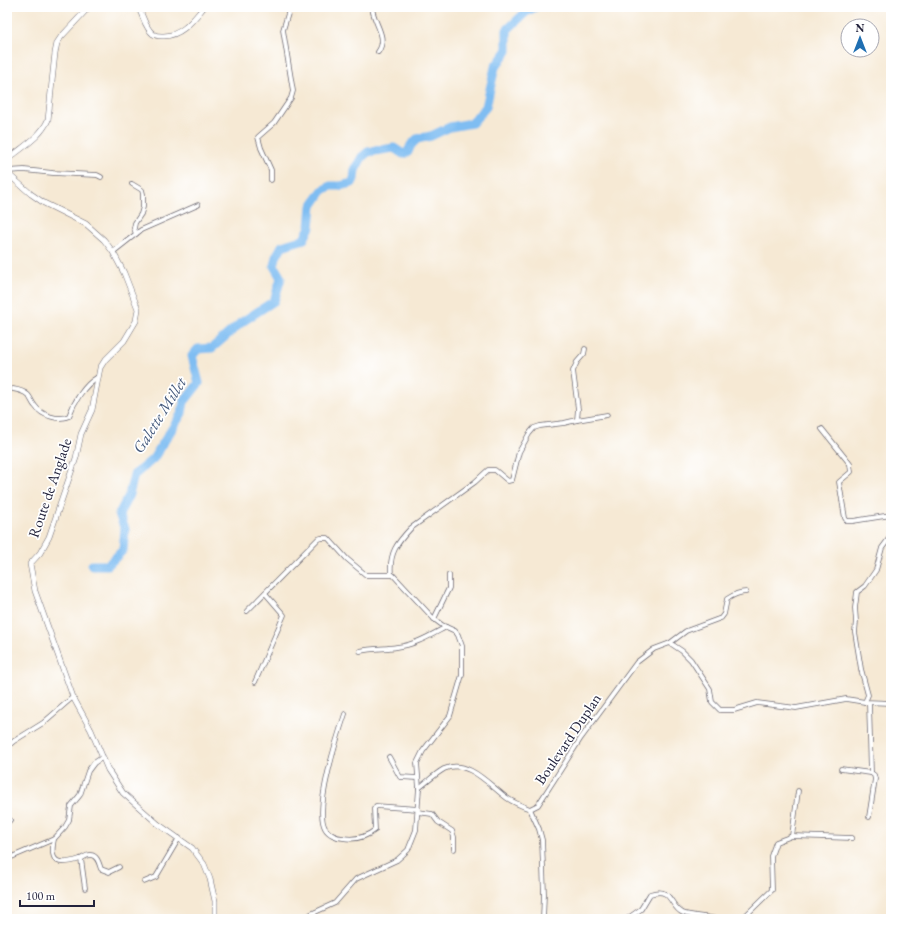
<svg xmlns="http://www.w3.org/2000/svg" width="898" height="926" font-family="'EB Garamond',serif">
<rect width="100%" height="100%" fill="#fff"/>
<filter id="ink" filterUnits="userSpaceOnUse"><feTurbulence type="fractalNoise" baseFrequency=".025" numOctaves="2"/><feDisplacementMap in="SourceGraphic" scale="8" xChannelSelector="R" yChannelSelector="G"/><feConvolveMatrix kernelMatrix="1 2 1 2 8 2 1 2 1" color-interpolation-filters="sRGB"/></filter>
<filter id="wash" filterUnits="userSpaceOnUse"><feTurbulence type="fractalNoise" baseFrequency=".012" numOctaves="4" result="noise"/><feDisplacementMap in="SourceGraphic" scale="16" xChannelSelector="R" yChannelSelector="G"/><feGaussianBlur stdDeviation="0.9" result="paint"/><feColorMatrix in="noise" values="0 0 0 0 0 0 0 0 0 0 0 0 0 0 0 0 0 1.4 0 .05"/><feComposite in="paint" operator="in"/></filter>
<g filter="url(#wash)">
<rect width="100%" height="100%" fill="#f6e9d4"/>
<g fill="none" stroke-linecap="round" stroke-linejoin="round">
<!-- river -->
<polyline stroke="#7fbdf2" stroke-width="9" points="92,565 108,565 123,550 125,529 119,514 129,495 134,475 153,459 182,413 184,402 199,383 192,356 198,349 212,348 242,322 274,301 281,278 274,266 276,257 282,246 304,239 310,227 312,206 322,191 330,186 340,186 352,183 354,179 355,170 362,157 368,152 394,148 403,154 408,152 411,145 417,139 431,136 450,127 472,123 486,107 495,67 507,51 507,30 526,12 535,7"/>
</g>
</g>
<g filter="url(#ink)">
<g fill="none" stroke-linecap="round" stroke-linejoin="round">
<defs>
<g id="minor">
<path d="M372,7C373,23 389,37 378,52"/>
<polyline points="7,171 24,170 53,173 97,175 101,177"/>
<polyline points="271,180 271,170 261,148 258,137 274,123 291,98 293,91 283,30 290,7"/>
<polyline points="132,184 142,190 143,194 143,207 141,214 135,223 134,228 136,234"/>
<polyline points="113,252 141,230 198,205"/>
<path d="M13,389C19,390 24,391 28,395C31,398 32,403 35,406C42,416 59,421 69,416C74,402 84,385 98,377"/>
<polyline points="577,420 578,409 573,371 577,362 584,354 585,349"/>
<polyline points="822,429 850,464 851,472 839,482 845,518 847,521 853,521 891,515"/>
<path d="M391,574C389,553 397,543 411,528L475,482L488,470H495L508,481L512,480L519,452L529,434L534,428L540,426L564,423L577,420L607,415"/>
<polyline points="247,611 318,539 321,538 328,538 347,559 366,575 393,575 434,619 442,625 455,631 458,635 462,646 462,675 450,716 423,751 417,763 419,788"/>
<polyline points="434,619 449,588 449,575"/>
<path d="M670,643L686,631L721,618L724,614L727,599C733,595 739,592 746,592"/>
<path d="M360,651C373,648 385,649 397,647C415,645 431,635 446,627"/>
<polyline points="255,682 284,615 265,593"/>
<polyline points="865,702 868,695 861,669 855,632 856,621 855,608 857,592 865,586 876,570 882,548 891,536"/>
<polyline points="869,703 871,773 874,775 875,779 869,817"/>
<path d="M345,714C338,735 314,809 325,828C328,834 337,838 343,838C354,840 366,837 375,830L374,809L376,806L418,809"/>
<polyline points="7,747 14,741 43,723 73,697"/>
<polyline points="389,757 400,777 417,778"/>
<polyline points="841,769 871,773"/>
<polyline points="530,809 539,829 542,840 544,894 543,919"/>
<polyline points="418,812 432,814 438,822 452,831 454,837 454,849"/>
<polyline points="7,823 10,820"/>
<polyline points="792,836 798,791"/>
<path d="M54,839C49,863 58,866 80,859C84,858 86,854 91,855C98,856 99,864 101,869L109,872L119,867"/>
<polyline points="7,859 54,839 65,827 69,820 71,806 80,795 88,771 94,763 103,757"/>
<polyline points="81,859 85,888"/>
<polyline points="144,882 156,877 179,838"/>
<path d="M305,919L311,914L335,903L356,879L397,860L408,850L416,830L419,788C427,782 435,774 444,769C468,758 490,786 507,798C514,803 522,806 530,809L538,805L581,738L637,662L654,649L670,643L682,651L691,660L710,689L712,702L720,710H734L757,703L796,708L846,699L865,702L891,703"/>
<path d="M627,919L641,909L650,894C673,886 669,907 683,913C691,916 708,917 717,919"/>
<polyline points="742,919 772,890 771,856 776,842 792,836 852,838"/>
</g>
<g id="tertiary">
<path d="M138,7C143,15 145,28 153,34C156,36 159,36 162,36C181,37 193,20 204,7"/>
<path d="M7,160C22,147 40,138 48,120L55,53L57,43L61,37L89,7"/>
<polyline points="7,173 31,194 44,203 86,224 104,240 113,252 124,273 138,309 136,321 124,341 105,360 100,368 92,410 81,434 76,458 49,537 40,553 30,564 35,591 73,697 91,730 108,770 123,793 158,824 192,848 204,864 210,879 215,901 215,919"/>
</g>
</defs>
<!-- minor casing -->
<use href="#minor" stroke="#6c6871" stroke-width="5.5"/>
<!-- tertiary casing -->
<use href="#tertiary" stroke="#6c6871" stroke-width="6"/>
<!-- minor -->
<use href="#minor" stroke="#fff" stroke-width="4"/>
<!-- tertiary -->
<use href="#tertiary" stroke="#fff" stroke-width="5"/>
</g>
</g>
<g text-anchor="middle" stroke-width="3.5" stroke-linejoin="round" paint-order="stroke">
<!-- street labels -->
<g font-size="15" fill="#22223b" stroke="#fff">
<text transform="translate(50 488) rotate(-71)" y="5">Route de Anglade</text>
<text transform="translate(568 739) rotate(-56)" y="5">Boulevard Duplan</text>
</g>
<!-- water labels -->
<g font-size="16" font-style="italic" fill="#43587b" stroke="#fff">
<text transform="translate(159 415) rotate(-58)" y="6">Galette Millet</text>
</g>
</g>
<!-- margin -->
<rect width="898" height="926" fill="none" stroke="#fff" stroke-width="24"/>
<!-- north arrow -->
<g transform="translate(860 38)"><circle r="19" fill="#ffffff" stroke="#a7a7b1"/>
<path d="M0-3L7 15L0 10L-7 15Z" fill="#1f6fb2"/>
<text y="-6" font-size="11" font-weight="bold" text-anchor="middle" fill="#22223b">N</text>
</g>
<!-- scale -->
<path d="M20 900v6h74v-6" fill="none" stroke="#22223b" stroke-width="2"/>
<text x="26" y="900" font-size="12" fill="#22223b" stroke="#ffffff" stroke-width="3" paint-order="stroke">100 m</text>
</svg>
